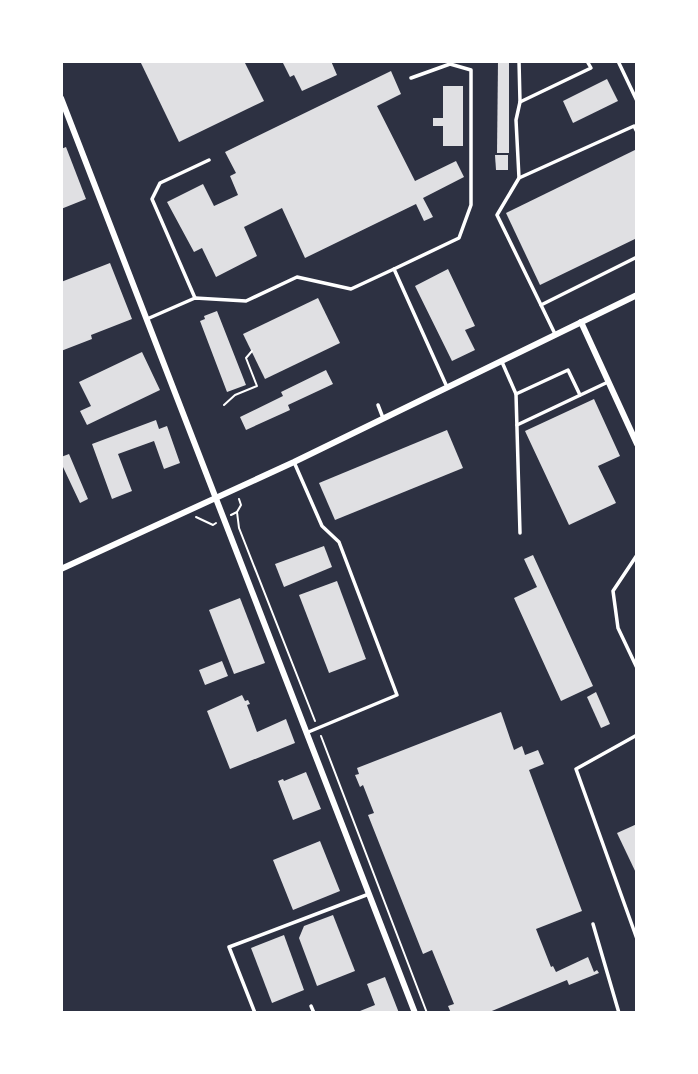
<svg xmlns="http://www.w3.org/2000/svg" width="698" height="1074" font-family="Overpass,sans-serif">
<rect width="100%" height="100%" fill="#2d3142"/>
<!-- building -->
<g fill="#e0e0e3">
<polygon points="140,61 244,61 264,101 179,142"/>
<polygon points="282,61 331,61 337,75 302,91 294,75 290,77"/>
<polygon points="498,61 509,61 509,153 497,153"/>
<polygon points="391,71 401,94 377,106 415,181 456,161 464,177 423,198 433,217 424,221 416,204 305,258 282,208 244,227 257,256 216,277 202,248 194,252 167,202 203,184 214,206 238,195 230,176 236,173 225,152"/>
<polygon points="607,79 618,101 573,123 563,101"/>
<polygon points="443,86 463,86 463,146 443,146 443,126 433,126 433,118 443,118"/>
<polygon points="66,147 86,199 61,209 61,149"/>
<polygon points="637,149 637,238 540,285 506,213"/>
<polygon points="495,155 508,155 508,170 496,170"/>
<polygon points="110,263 132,319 91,335 92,339 61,351 61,282"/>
<polygon points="448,269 475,326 465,330 475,350 452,361 415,286"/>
<polygon points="318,298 340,343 265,379 243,334"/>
<polygon points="217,311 246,385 227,392 200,321 205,319 204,316"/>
<polygon points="142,352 160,390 87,425 80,411 91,406 79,382"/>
<polygon points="326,370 333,384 288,405 290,410 246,430 240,417 283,396 281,392"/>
<polygon points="594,399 620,456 598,466 616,503 569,525 525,431"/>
<polygon points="156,420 159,429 167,426 180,463 164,469 154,441 118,454 132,491 112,499 92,444"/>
<polygon points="447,430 463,468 335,520 319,483"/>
<polygon points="69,454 88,499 80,503 63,467 61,468 61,457"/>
<polygon points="324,546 332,567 284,587 275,564"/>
<polygon points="533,555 593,686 561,701 514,598 537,587 524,559"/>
<polygon points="337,581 366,659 329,673 299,595"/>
<polygon points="240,598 265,663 234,674 209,610"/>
<polygon points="222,661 228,676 205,685 199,670"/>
<polygon points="596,692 610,724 601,728 587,697"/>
<polygon points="242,695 245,701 248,700 250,704 247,705 257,732 286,719 295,743 230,769 207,711"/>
<polygon points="501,712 514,750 522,746 525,755 538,750 544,764 529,770 582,911 536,929 551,967 553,966 556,972 588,957 594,972 597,970 599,973 569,985 567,980 487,1013 451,1013 448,1006 454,1004 432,950 423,954 368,815 374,813 363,785 360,787 355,775 359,774 357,768"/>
<polygon points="306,772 321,809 293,820 278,781 283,779 284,781"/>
<polygon points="637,824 637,875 617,833"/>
<polygon points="320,841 340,891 293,910 273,860"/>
<polygon points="333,915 355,971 317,986 299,938 304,926"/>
<polygon points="284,935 304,990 272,1003 251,948"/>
<polygon points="385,977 399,1013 355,1013 375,1005 367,984"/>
</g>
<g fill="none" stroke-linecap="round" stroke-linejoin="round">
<!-- path -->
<g stroke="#fff" stroke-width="2">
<polyline points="224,405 235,395 257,386 246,358 252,351"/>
<polyline points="237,512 239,528 315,721"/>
<polyline points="231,515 237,512 241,505 239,499"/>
<polyline points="196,517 213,525 216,523"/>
<polyline points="321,736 427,1013"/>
</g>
<!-- service -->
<g stroke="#fff" stroke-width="3.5">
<polyline points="519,61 520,102 516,120 519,178 497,215 541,305 637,257"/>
<polyline points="618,61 637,101"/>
<polyline points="411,78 450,64 471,70 471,205 459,238 394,269 447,387"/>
<polyline points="520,102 591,68 587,61"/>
<polyline points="519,178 634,126 637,132"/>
<polyline points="195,298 152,199 160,183 209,160"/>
<polyline points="541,305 555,334"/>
<polyline points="147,319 195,298 246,301 297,277 351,289 394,269"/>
<polyline points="502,362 516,394 520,533"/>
<polyline points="516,394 568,370 580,395"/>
<polyline points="378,405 383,418"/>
<polyline points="517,425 608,382"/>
<polyline points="294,462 322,526 339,542 397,695 306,733"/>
<polyline points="637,555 613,591 618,628 637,668"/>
<polyline points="637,735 576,769 637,939"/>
<polyline points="593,924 619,1013"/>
<polyline points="311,1006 314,1013"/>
<polyline points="255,1013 229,947 369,894"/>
</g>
<!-- minor -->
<g stroke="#fff" stroke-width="6">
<polyline points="61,98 415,1013"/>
<polyline points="581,322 637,444"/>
<polyline points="61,569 294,462 637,295"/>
</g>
</g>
<!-- border -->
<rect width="698" height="1074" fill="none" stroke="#ffffff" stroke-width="126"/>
</svg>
